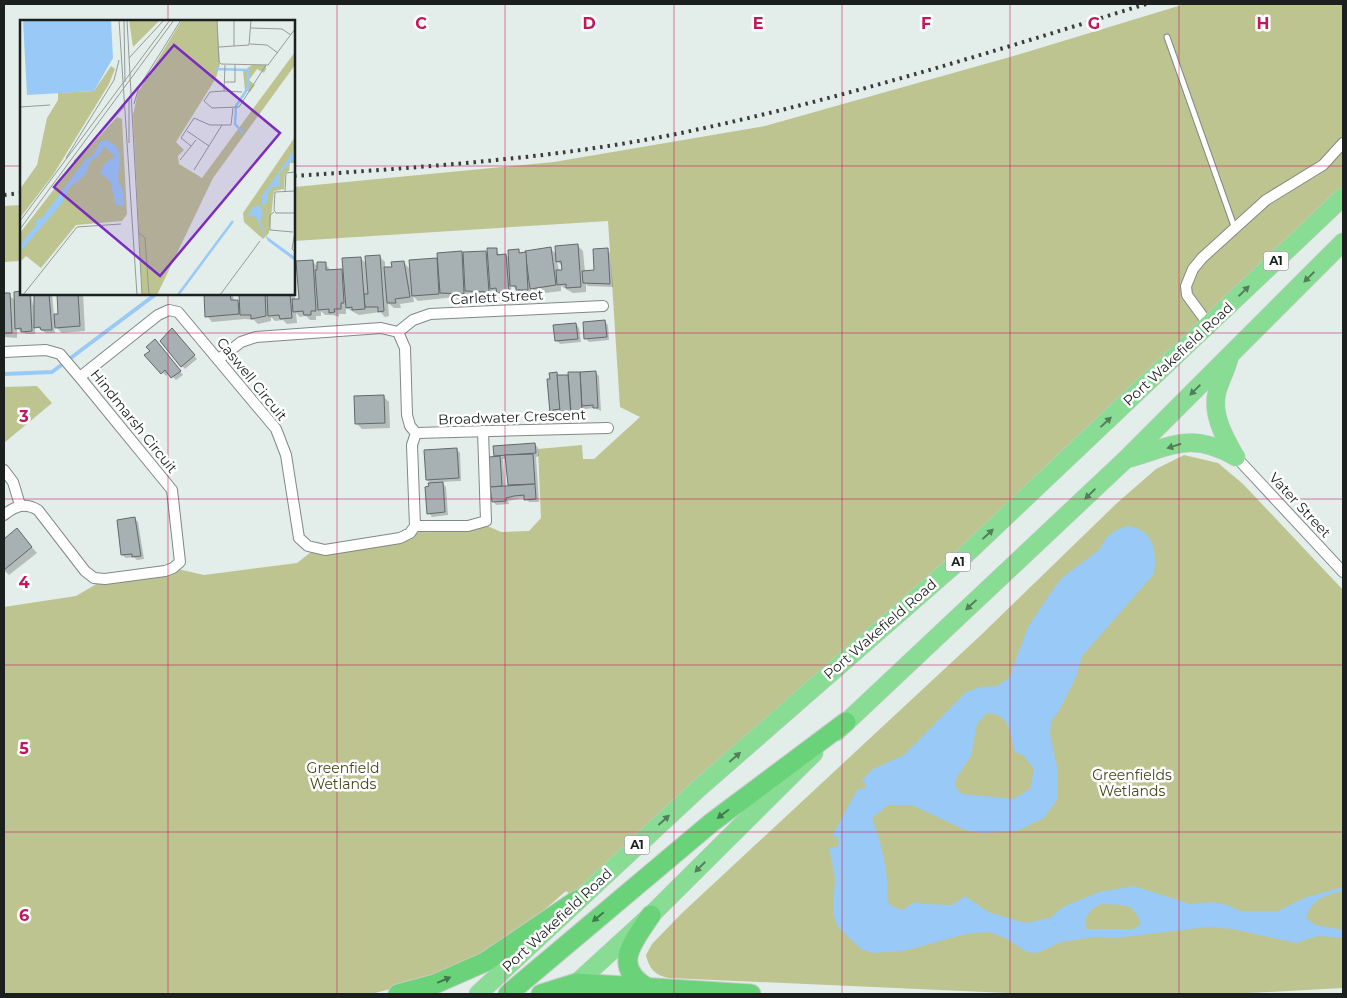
<svg xmlns="http://www.w3.org/2000/svg" width="1347" height="998" font-family="Montserrat,sans-serif">
<rect width="100%" height="100%" fill="#e3edea"/>
<!-- green -->
<g fill="#bdc490">
<path d="M1185,4H1343V197L577,900L566,891C545,909 523,929 500,944C461,968 419,982 375,993L4,994V607L76,596L105,579L173,568L204,575L297,563L315,549L400,538L415,526L483,524L501,532L529,531L541,518L538,449L582,445L583,459H594L640,417L620,407L608,221L294,241V187L554,162L765,126L1017,55Z"/>
<polygon points="21,205 21,261 4,262 4,206"/>
<polygon points="37,386 52,403 4,443 4,387"/>
<path d="M1184,455L1218,463L1243,484L1343,590V988L1232,994H1032L669,978C656,976 649,969 646,955L652,944L681,914L981,635L1117,503L1156,469Z"/>
</g>
<!-- water -->
<path fill="#99c9f6" fill-rule="evenodd" d="M1128,526C1154,530 1157,550 1154,574L1082,656L1076,677L1059,711L1051,721L1050,734L1057,767L1058,798L1044,818L1017,831L983,833L965,830L912,805H888L872,818C882,846 889,872 887,901L893,907L903,910L914,902L924,904L952,905L965,896L988,912L1025,923L1050,918L1063,907L1099,892L1134,886L1190,904L1212,902L1227,905L1241,911H1278L1304,898L1343,887V891C1326,895 1311,899 1306,918L1315,925L1343,930V938L1318,936L1296,943L1232,929L1208,927L1116,938L1095,937L1061,942L1037,953L1027,952L1005,938L989,932L966,934L904,951L873,953L861,949L838,927L833,914L835,878L829,848L837,847L839,842L837,837L832,836L857,790L865,788V784L862,781L871,770L904,755L966,692L981,687L997,686L1009,678L1028,627L1054,588L1063,577L1099,550L1106,538L1116,530ZM987,713C1012,714 1009,735 1015,752L1023,755L1034,769L1030,789L1013,799L962,794L956,788L955,780L971,756L977,724ZM1101,904C1121,906 1133,900 1141,924L1133,929H1086L1085,919L1092,909Z"/>
<!-- shadow -->
<g fill="#0003" fill-rule="evenodd">
<path d="M578,246L583,251L585,272L595,271L607,250L610,253L613,287L588,286L586,284V292L573,293L561,286V291L537,294L531,287V293H521L511,285L512,295L501,296L498,291L494,292V297L472,296L469,293V299L458,300L455,297L418,301L413,296L414,302L400,304L401,308H394L388,303L389,316L385,317L380,312L359,315L346,308V314H339V317L333,315H325L321,311V316H316V320H310L306,316L300,317L296,313L297,323L287,324L283,320L275,321L271,317V321L258,324L254,320L245,319L212,322L207,316L205,294H232L235,301L241,304L240,294H294V276L295,300H300L312,261L318,267L325,263L331,271L341,270L345,274L360,258L367,264L379,256L385,262V268H393L404,263L411,270V261L439,259L461,252L464,256L486,252L489,255L496,249L500,256L506,255L510,259L519,251L522,254L551,249L557,255ZM557,261L563,267V271H559Z"/>
<polygon points="4,292 15,300 15,293 31,294 33,305 35,305 35,294 52,294 54,315 59,315 58,294 83,294 85,331 62,333 54,325 55,333 46,333 35,326 35,334 26,334 17,329 17,338 4,337"/>
<polygon points="605,322 608,325 609,340 589,342 585,338"/>
<polygon points="576,324 579,328 581,342 560,344 556,340"/>
<polygon points="176,333 197,359 185,369 182,366"/>
<polygon points="159,344 183,375 176,380 169,373 166,376 146,355"/>
<polygon points="595,372 599,376 601,411 595,408 585,409 585,415 574,416 574,419 571,419 562,412 556,413 554,416 551,412 551,380 557,373 559,376"/>
<polygon points="384,397 389,402 390,428 362,429 357,424"/>
<path d="M535,444L538,448L539,456L536,457L539,502H529L525,498L518,499L508,501L509,504L496,505L493,501L490,458L495,457L494,447ZM503,459H507L509,487H505Z"/>
<polygon points="456,449 460,453 461,481 441,482 446,487 448,515 432,517 429,513 432,484 427,480"/>
<polygon points="135,519 138,522 144,559 137,560 134,557 126,558 122,555"/>
<polygon points="17,530 37,553 9,575 4,570 4,541"/>
</g>
<g fill="none" stroke-linecap="round" stroke-linejoin="round">
<!-- stream -->
<polyline stroke="#99c9f6" stroke-width="4" points="4,374 52,372 156,294"/>
</g>
<!-- building -->
<g fill="#a7b0b2" stroke="#61696b">
<polygon points="578,244 581,287 566,288 566,284 557,285 556,270 562,270 561,261 556,262 555,246"/>
<polygon points="551,247 556,285 530,289 525,251"/>
<polygon points="487,248 497,248 497,255 506,254 509,292 497,293 496,288 490,289"/>
<polygon points="608,248 610,284 583,283 582,271 594,270 593,249"/>
<polygon points="519,249 519,253 526,252 528,290 516,290 516,286 510,286 508,250"/>
<polygon points="462,251 464,294 440,293 437,253"/>
<polygon points="486,251 489,292 465,291 463,252"/>
<polygon points="380,255 384,311 378,312 378,307 365,307 364,294 368,294 365,256"/>
<polygon points="361,257 365,309 352,310 352,307 346,308 342,258"/>
<polygon points="437,258 439,294 412,296 409,260"/>
<polygon points="313,260 316,311 311,311 311,315 304,315 303,311 293,312 292,299 299,299 296,261"/>
<polygon points="404,261 410,297 395,299 396,303 387,303 384,267 392,267 391,262"/>
<polygon points="317,262 326,262 326,270 342,269 344,303 341,303 341,309 334,309 335,312 329,313 329,309 318,310 315,270 317,270"/>
<polygon points="21,291 21,294 30,294 32,331 21,332 21,328 15,329 14,292"/>
<polygon points="4,293 10,293 12,333 4,333"/>
<polygon points="34,294 49,294 52,330 41,330 40,327 34,328"/>
<polygon points="57,294 78,294 80,326 55,328 54,314 58,314"/>
<polygon points="204,294 230,294 231,300 238,300 239,314 205,317"/>
<polygon points="239,294 265,294 266,316 251,319 251,315 240,315"/>
<polygon points="267,294 290,294 292,318 280,319 279,315 268,316"/>
<polygon points="605,320 607,337 584,339 583,322"/>
<polygon points="576,323 578,339 555,341 553,325"/>
<polygon points="172,328 195,355 181,367 160,341"/>
<polygon points="155,339 181,371 171,378 165,370 161,374 144,355 150,351 146,347"/>
<polygon points="596,371 598,408 593,408 593,405 582,406 580,372"/>
<polygon points="557,372 560,409 553,410 553,412 550,413 547,379 550,379 549,373"/>
<polygon points="568,372 580,372 582,412 571,413"/>
<polygon points="557,375 568,375 571,416 566,416 566,412 560,412"/>
<polygon points="384,395 385,423 355,424 354,396"/>
<polygon points="535,443 536,453 494,456 493,446"/>
<polygon points="457,448 459,478 426,480 424,450"/>
<polygon points="533,454 535,484 508,485 505,455"/>
<polygon points="500,456 502,486 490,487 489,457"/>
<polygon points="443,482 445,512 427,514 425,487 429,486 428,483"/>
<polygon points="535,484 536,499 524,500 524,495 514,496 506,498 506,501 492,502 490,487"/>
<polygon points="135,517 141,556 132,557 132,554 121,555 117,520"/>
<polygon points="17,528 32,547 4,570 4,539"/>
</g>
<g fill="none" stroke-linecap="round" stroke-linejoin="round">
<defs>
<polyline id="service" points="1167,37 1235,229"/>
<g id="minor">
<polyline points="1209,325 1187,295 1186,286 1193,269 1202,258 1266,200 1323,165 1343,143"/>
<polyline points="398,332 413,320 430,314 603,306"/>
<path d="M4,352L46,350L60,354L82,380L172,490L180,562L173,568L165,571L105,579L94,578L85,571L38,510C25,502 15,506 4,515"/>
<polyline points="80,377 158,315 169,310 178,312 276,429 286,455 299,538 308,546 325,550 400,538 410,533 415,526 412,445 416,433 410,426 407,415 405,348 398,332 381,328 256,337 241,342 219,359"/>
<polyline points="416,433 608,428"/>
<polyline points="1236,457 1343,572"/>
<polyline points="4,470 13,482 20,505"/>
<polyline points="415,526 468,526 486,521 483,431"/>
</g>
<g id="trunk">
<path d="M1229,359C1226,370 1220,381 1217,392C1211,414 1225,438 1235,456"/>
<path d="M1127,459C1173,446 1191,431 1236,457"/>
<polyline points="836,732 1125,460 1343,242"/>
<polyline points="569,990 651,915 814,753"/>
<polyline points="478,994 698,789 961,559 1343,197"/>
</g>
<g id="motorway">
<path d="M648,988C610,966 634,941 651,915"/>
<polyline points="398,994 435,984 485,962 577,900"/>
<polyline points="508,994 711,823 846,722"/>
<polyline points="541,994 576,983 751,994"/>
</g>
</defs>
<!-- service casing -->
<use href="#service" stroke="#818987" stroke-width="7"/>
<!-- minor casing -->
<use href="#minor" stroke="#818987" stroke-width="12"/>
<!-- trunk casing -->
<use href="#trunk" stroke="#c8c9c9" stroke-width="19"/>
<!-- motorway casing -->
<use href="#motorway" stroke="#c8c9c9" stroke-width="21"/>
<!-- service -->
<use href="#service" stroke="#fff" stroke-width="5"/>
<!-- minor -->
<use href="#minor" stroke="#fff" stroke-width="10"/>
<!-- trunk -->
<use href="#trunk" stroke="#88dc94" stroke-width="18"/>
<!-- motorway -->
<use href="#motorway" stroke="#6ad379" stroke-width="19"/>
<!-- rail -->
<g stroke="#383c3b" stroke-width="4" stroke-dasharray="2.5 5" stroke-linecap="butt">
<path d="M294,176C423,167 554,159 681,133C839,100 992,52 1146,4"/>
<polyline points="4,195 21,193"/>
</g>
</g>
<!-- one-way arrows -->
<defs><path id="oneway-solid" d="M-6-.8H1V-3.2L6.5 0L1 3.2V.8H-6Z" transform="scale(1.25)"/></defs>
<g fill="#527e59">
<use href="#oneway-solid" transform="translate(1309 277) rotate(135)"/>
<use href="#oneway-solid" transform="translate(1244 291) rotate(-44)"/>
<use href="#oneway-solid" transform="translate(1195 390) rotate(135)"/>
<use href="#oneway-solid" transform="translate(1106 422) rotate(-43)"/>
<use href="#oneway-solid" transform="translate(1174 446) rotate(163)"/>
<use href="#oneway-solid" transform="translate(1090 494) rotate(136)"/>
<use href="#oneway-solid" transform="translate(988 534) rotate(-43)"/>
<use href="#oneway-solid" transform="translate(971 605) rotate(137)"/>
<use href="#oneway-solid" transform="translate(735 757) rotate(-41)"/>
<use href="#oneway-solid" transform="translate(664 820) rotate(-42)"/>
<use href="#oneway-solid" transform="translate(700 867) rotate(135)"/>
</g>
<g fill="#42794c">
<use href="#oneway-solid" transform="translate(723 814) rotate(143)"/>
<use href="#oneway-solid" transform="translate(598 917) rotate(140)"/>
<use href="#oneway-solid" transform="translate(444 980) rotate(-23)"/>
</g>
<!-- grid -->
<path fill="none" stroke="#c2185b" stroke-width="1" stroke-opacity="0.55" d="M168,4V21M337,4V994M505,4V994M674,4V994M842,4V994M1010,4V994M1179,4V994M4,166H21M294,166H1343M168,294V994M4,333H1343M4,499H1343M4,665H1343M4,832H1343"/>
<g text-anchor="middle" stroke-width="5" stroke-linejoin="round" paint-order="stroke">
<!-- shield labels -->
<g fill="#fff" stroke="#5f6262" stroke-width="1">
<rect x="1263.5" y="251.5" width="25" height="19" rx="4"/>
<rect x="945.5" y="552.5" width="25" height="19" rx="4"/>
<rect x="624.5" y="835.5" width="25" height="19" rx="4"/>
</g>
<g font-size="12" font-weight="bold" fill="#1b1f1e">
<text x="1276" y="265">A1</text>
<text x="958" y="566">A1</text>
<text x="637" y="849">A1</text>
</g>
<!-- street labels -->
<g font-size="14" fill="#1b1f1e" stroke="#fff">
<text transform="translate(497 297) rotate(-3)" y="5">Carlett Street</text>
<text transform="translate(1178 354) rotate(-43)" y="5">Port Wakefield Road</text>
<text transform="translate(252 379) rotate(51)" y="5">Caswell Circuit</text>
<text transform="translate(512 417) rotate(-2)" y="5">Broadwater Crescent</text>
<text transform="translate(134 421) rotate(51)" y="5">Hindmarsh Circuit</text>
<text transform="translate(1300 505) rotate(47)" y="5">Vater Street</text>
<text transform="translate(880 629) rotate(-41)" y="5">Port Wakefield Road</text>
<text transform="translate(557 920) rotate(-43)" y="5">Port Wakefield Road</text>
</g>
<!-- park labels -->
<g font-size="14" fill="#444719" stroke="#fff">
<text x="343" y="773">Greenfield<tspan x="343" dy="16">Wetlands</tspan></text>
<text x="1132" y="780">Greenfields<tspan x="1132" dy="16">Wetlands</tspan></text>
</g>
</g>
<!-- overview -->
<g transform="translate(20 20)">
<rect width="275" height="275" fill="#e3edea"/>
<path d="M109,0H140L113,27ZM162,0H197L200,44L196,58L156,122L164,130L158,136L159,144L182,158L275,32V45L193,158L137,275H122L113,95L118,72ZM232,45H246V49L244,53L237,49L229,60L235,65L230,72L225,70L223,51ZM91,46L95,49L89,64L33,155L0,198V169L17,145L27,98L38,80V73L74,71ZM97,97L102,99L107,194L102,201L56,205L21,248L6,236L0,242V213L52,146ZM275,117V143H270L269,151L265,153L264,169L254,171L249,213L243,219L224,202L223,193Z" fill="#bdc490"/>
<path d="M3,0H91L93,38L74,71L7,75ZM87,120L96,126L100,135L98,160L104,173V186L96,185L90,161L80,153L84,144L95,136L84,127L79,136L71,140L65,155L49,168L42,183L0,232V225L16,205V200L21,199L66,139L73,135L81,121ZM275,129V138L260,153V166L252,167L248,174L247,183L242,185V176ZM240,185L243,194L240,201L246,216L275,237V241L248,221L235,196L227,197L233,187Z" fill="#99c9f6"/>
<path fill="none" stroke="#99c9f6" stroke-width="2.5" d="M195,49L228,50V68L216,86L215,104L223,113M158,275L213,201"/>
<path fill="none" stroke="#939b98" stroke-width="1" d="M99,0L117,275M104,0L105,62M107,0L122,275M197,0L199,42L201,44L248,45L275,9M231,8L262,9L271,15M230,24L247,25L258,33M214,26V0M199,27L229,25L231,0M109,38L144,0M205,45L204,71L190,72L184,81L192,88L219,87L246,45M205,62H215V45M204,71L222,72M114,84L119,67L161,0M0,87L30,85M167,111L189,126M109,123V80M171,126L161,118L174,98L190,105H211L213,88M46,138L94,60L99,40M160,140L176,120M54,141L105,86M174,150L202,105M265,171L266,153L275,152M275,171L255,172L254,190L256,193H275M254,192L250,195V210L273,212M0,201L150,0M0,209L154,0M275,212L272,229L275,232M119,213L125,218L129,275M3,275L57,207L101,204M200,275L240,221"/>
<path fill="#7b2cbf" fill-opacity="0.15" stroke="#7b2cbf" stroke-width="2.5" d="M154,25L260,113L140,256L34,167Z"/>
<rect width="275" height="275" fill="none" stroke="#1b1f1e" stroke-width="2.5"/>
</g>
<g font-size="16" text-anchor="middle" font-weight="bold" fill="#c2185b" stroke="#fff" stroke-width="5" stroke-linejoin="round" paint-order="stroke">
<text x="421" y="29">C</text>
<text x="589" y="29">D</text>
<text x="758" y="29">E</text>
<text x="926" y="29">F</text>
<text x="1094" y="29">G</text>
<text x="1263" y="29">H</text>
<text x="24" y="422">3</text>
<text x="24" y="588">4</text>
<text x="24" y="754">5</text>
<text x="24" y="921">6</text>
</g>
<!-- border -->
<rect width="1347" height="998" fill="none" stroke="#1b1f1e" stroke-width="10"/>
</svg>
